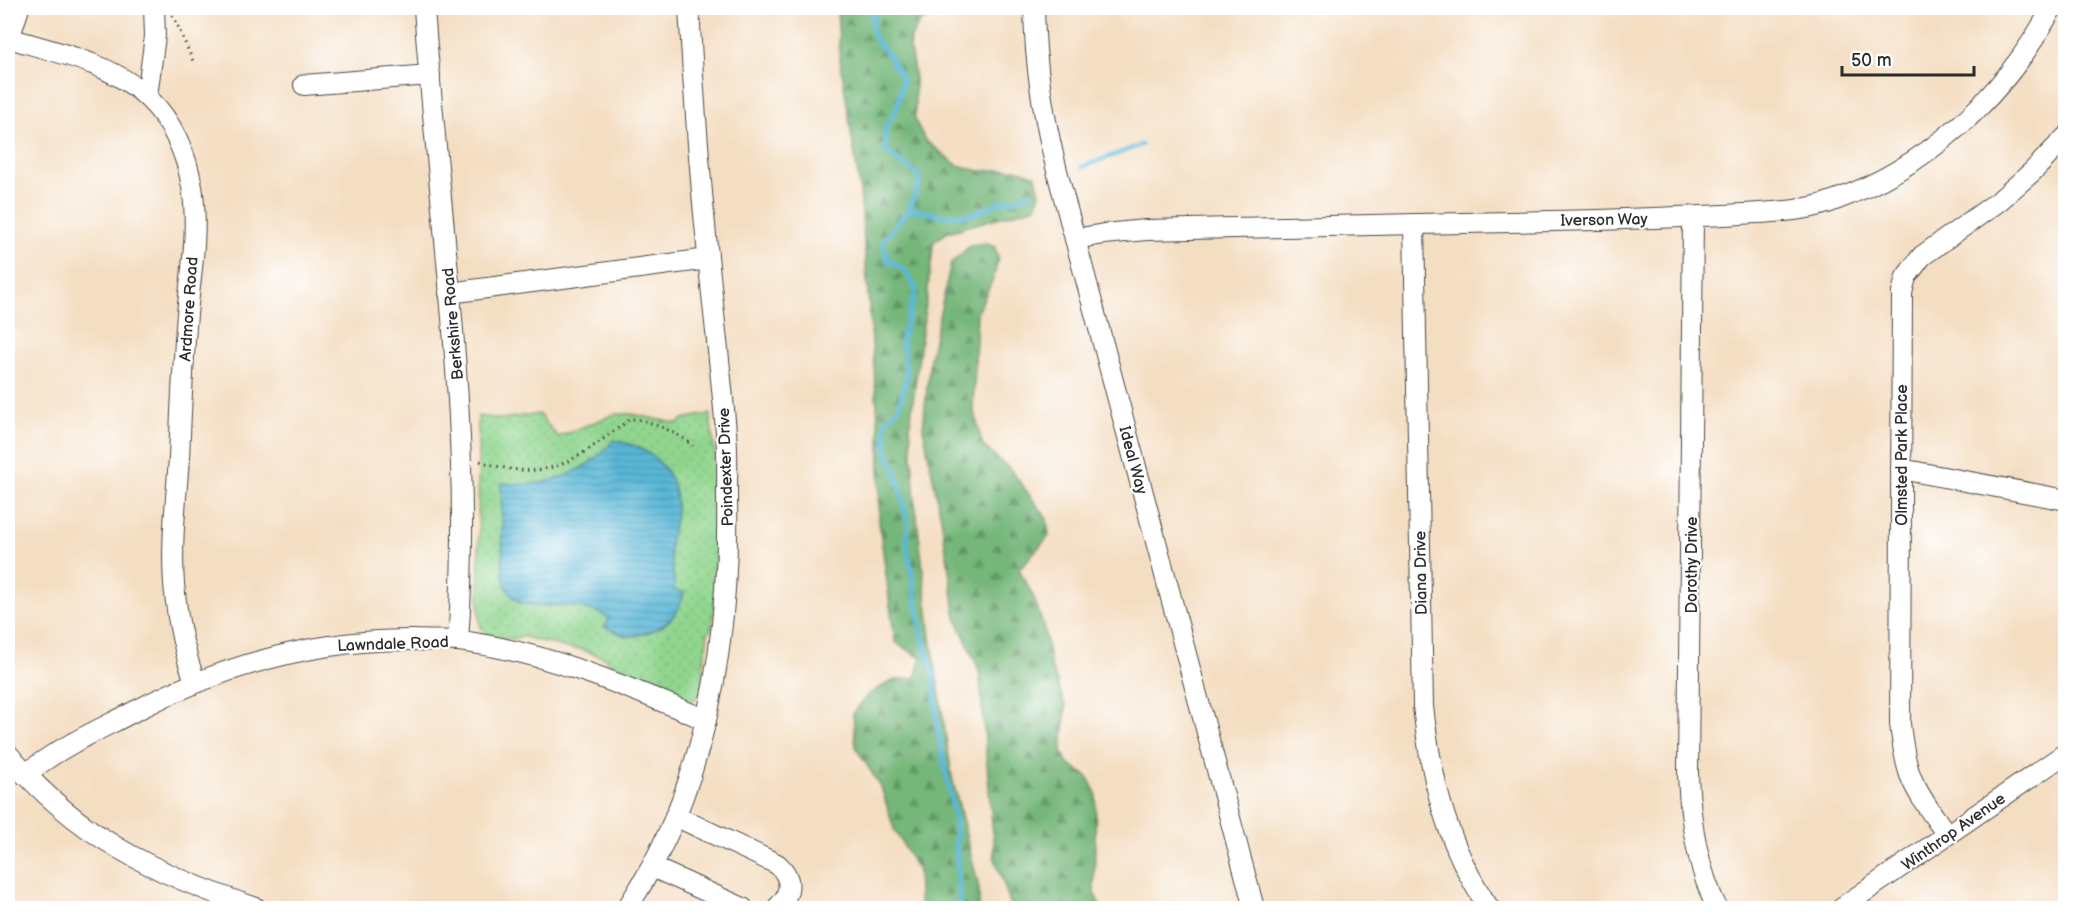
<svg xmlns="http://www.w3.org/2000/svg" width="2073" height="916" font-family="'Balsamiq Sans',sans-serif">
<defs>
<pattern id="forest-firs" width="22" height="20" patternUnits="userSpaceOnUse" patternTransform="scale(1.5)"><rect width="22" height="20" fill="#74b679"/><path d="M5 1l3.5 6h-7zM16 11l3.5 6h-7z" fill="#5f9463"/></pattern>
<pattern id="park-dots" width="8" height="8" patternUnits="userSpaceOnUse" patternTransform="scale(1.5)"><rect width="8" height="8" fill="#90d58e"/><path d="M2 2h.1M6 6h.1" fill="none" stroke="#7cb77b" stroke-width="1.8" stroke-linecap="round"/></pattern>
<pattern id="water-rules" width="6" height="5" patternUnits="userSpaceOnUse" patternTransform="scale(1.5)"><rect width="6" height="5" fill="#59b7d7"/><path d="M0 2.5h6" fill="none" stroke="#4a95af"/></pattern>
</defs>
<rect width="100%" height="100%" fill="#fff"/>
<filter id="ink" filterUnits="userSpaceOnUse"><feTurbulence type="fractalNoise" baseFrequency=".0167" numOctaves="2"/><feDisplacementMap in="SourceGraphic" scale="12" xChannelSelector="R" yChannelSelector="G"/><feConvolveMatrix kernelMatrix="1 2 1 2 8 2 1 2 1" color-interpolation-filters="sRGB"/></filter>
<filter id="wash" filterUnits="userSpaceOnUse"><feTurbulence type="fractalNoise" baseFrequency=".008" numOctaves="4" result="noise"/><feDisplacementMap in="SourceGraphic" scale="24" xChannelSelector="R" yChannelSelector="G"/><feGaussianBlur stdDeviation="1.35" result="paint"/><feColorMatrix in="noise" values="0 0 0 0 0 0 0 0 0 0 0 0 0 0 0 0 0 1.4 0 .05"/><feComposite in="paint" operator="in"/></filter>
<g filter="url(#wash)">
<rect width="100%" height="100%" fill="#f4dec2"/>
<!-- forest -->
<g fill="url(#forest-firs)" stroke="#507052" stroke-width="1.5">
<polygon points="837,8 948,8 948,10 920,22 909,41 915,79 915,120 925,140 957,165 980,171 1017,169 1036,176 1040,193 1036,207 948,232 934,241 910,424 915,501 931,637 952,777 979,888 979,908 920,908 918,871 894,829 881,787 856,748 853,714 868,694 894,680 915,678 921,658 895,642 879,522 880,444 860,190 840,59"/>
<polygon points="985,243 995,247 998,258 994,277 977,313 973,408 983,446 1011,470 1031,497 1047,519 1049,536 1019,569 1034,598 1044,628 1051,667 1066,706 1062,751 1068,764 1087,776 1096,793 1094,892 1101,908 1012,908 995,859 979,670 956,618 942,523 923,428 930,358 951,263 971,245"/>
</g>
<!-- park -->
<path fill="url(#park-dots)" stroke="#5e805c" stroke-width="1.5" d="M539,414L558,437L615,414H632L679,424L683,419L710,414C712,435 716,457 717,479C719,529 717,578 712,628L708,633L703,667L706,671C704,683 704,694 693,700L682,698L677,694L625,675L603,657L580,649H571L521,636L513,639L492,637L484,632L480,625L479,609L478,416L500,419Z"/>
<!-- water -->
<path fill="url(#water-rules)" stroke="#427181" stroke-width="1.5" d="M614,440C652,447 679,471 676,513C675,525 670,536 670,549C670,563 676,576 674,590L684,592C679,616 665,629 642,634C636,636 628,638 623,635C617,633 611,629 605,627L609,618C597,611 582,607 568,606C539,604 511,615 503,575L501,483C511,483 521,485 530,484C562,482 594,465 614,440Z"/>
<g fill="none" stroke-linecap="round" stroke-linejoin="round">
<!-- stream -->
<g stroke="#59b7d7" stroke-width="5">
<polyline points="881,8 872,18 873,36 889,56 903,80 897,108 885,129 886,152 916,173 920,182 909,209 883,241 888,261 905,270 916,289 902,339 907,375 899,407 885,422 887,453 896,471 908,523 907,545 920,623 926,651 934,676 937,724 955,820 960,908"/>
<polyline points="1082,167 1141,145"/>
<polyline points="909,209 948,216 972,214 1001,202 1016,199 1031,193"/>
</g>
</g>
</g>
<g filter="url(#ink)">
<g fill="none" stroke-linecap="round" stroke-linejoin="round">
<defs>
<g id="minor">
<path d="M424,8C439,218 474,430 458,641"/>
<path d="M1034,8C1035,69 1044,120 1059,179L1254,908"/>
<path d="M9,38C55,52 113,63 149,99C172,121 187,155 192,187C199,228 191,273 187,314C183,362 181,410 179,458C176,503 170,550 175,594C178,625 185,654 195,682"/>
<polyline points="8,42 19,8"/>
<polyline points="304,85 430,75"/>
<polyline points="147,96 155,36 154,8"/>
<path d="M1693,217L1688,775C1690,821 1697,867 1717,908"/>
<path d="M1414,224L1423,706C1431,780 1447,846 1489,908"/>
<path d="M1075,239L1104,234L1146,230C1297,227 1447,223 1598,220C1646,218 1694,217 1742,214C1772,212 1801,212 1830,202C1927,168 2004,97 2052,8"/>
<polyline points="449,293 708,259"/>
<polyline points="1901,469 2066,500"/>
<path d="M8,754C77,837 156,874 256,908"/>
<path d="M25,775C57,748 97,731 135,711C222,666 315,639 414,640C429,641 445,640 459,641C543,651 629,687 706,720"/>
<path d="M675,816L777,864C793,878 792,894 777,908"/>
<path d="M1947,835C1934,816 1918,796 1910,775C1904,758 1902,741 1900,724L1902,293L1906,277L1922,256L1999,201L2033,171L2066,137"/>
<polyline points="652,867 743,908"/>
<path d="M627,908C707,787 730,639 727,497C727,475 728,453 726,432C722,383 716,334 711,285C701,192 694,100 689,8"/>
<polyline points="1841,908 2066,753"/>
</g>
</defs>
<!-- minor casing -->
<use href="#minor" stroke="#494642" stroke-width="22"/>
<!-- path -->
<g stroke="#494642" stroke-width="3" stroke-dasharray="1.5 4.5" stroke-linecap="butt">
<polyline points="173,15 193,61"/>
<path d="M480,461C548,484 572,462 625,423C629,420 630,419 634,419C647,419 684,436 693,446"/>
</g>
<!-- minor -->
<use href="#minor" stroke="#fff" stroke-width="20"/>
</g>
</g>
<g text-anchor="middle" stroke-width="4.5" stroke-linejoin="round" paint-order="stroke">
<!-- street labels -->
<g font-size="16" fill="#2b2b2b" stroke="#fff">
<text transform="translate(1604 219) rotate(-1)" y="6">Iverson Way</text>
<text transform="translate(188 309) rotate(-86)" y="6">Ardmore Road</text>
<text transform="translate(452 324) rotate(-95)" y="6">Berkshire Road</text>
<text transform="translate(1901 455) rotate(-90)" y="6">Olmsted Park Place</text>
<text transform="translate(1134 460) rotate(75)" y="6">Ideal Way</text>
<text transform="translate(725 467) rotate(-92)" y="6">Poindexter Drive</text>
<text transform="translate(1691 565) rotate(-90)" y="6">Dorothy Drive</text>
<text transform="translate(1420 573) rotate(-91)" y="6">Diana Drive</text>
<text transform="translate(393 643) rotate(-2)" y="6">Lawndale Road</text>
<text transform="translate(1953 831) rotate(-35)" y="6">Winthrop Avenue</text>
</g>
</g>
<!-- margin -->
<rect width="2073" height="916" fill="none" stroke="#fff" stroke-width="30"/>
<!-- scale -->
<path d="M1842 66v9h132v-9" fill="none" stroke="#2b2b2b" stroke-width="3"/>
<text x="1851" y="66" font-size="18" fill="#2b2b2b" stroke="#ffffff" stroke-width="4.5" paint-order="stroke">50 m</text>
</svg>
